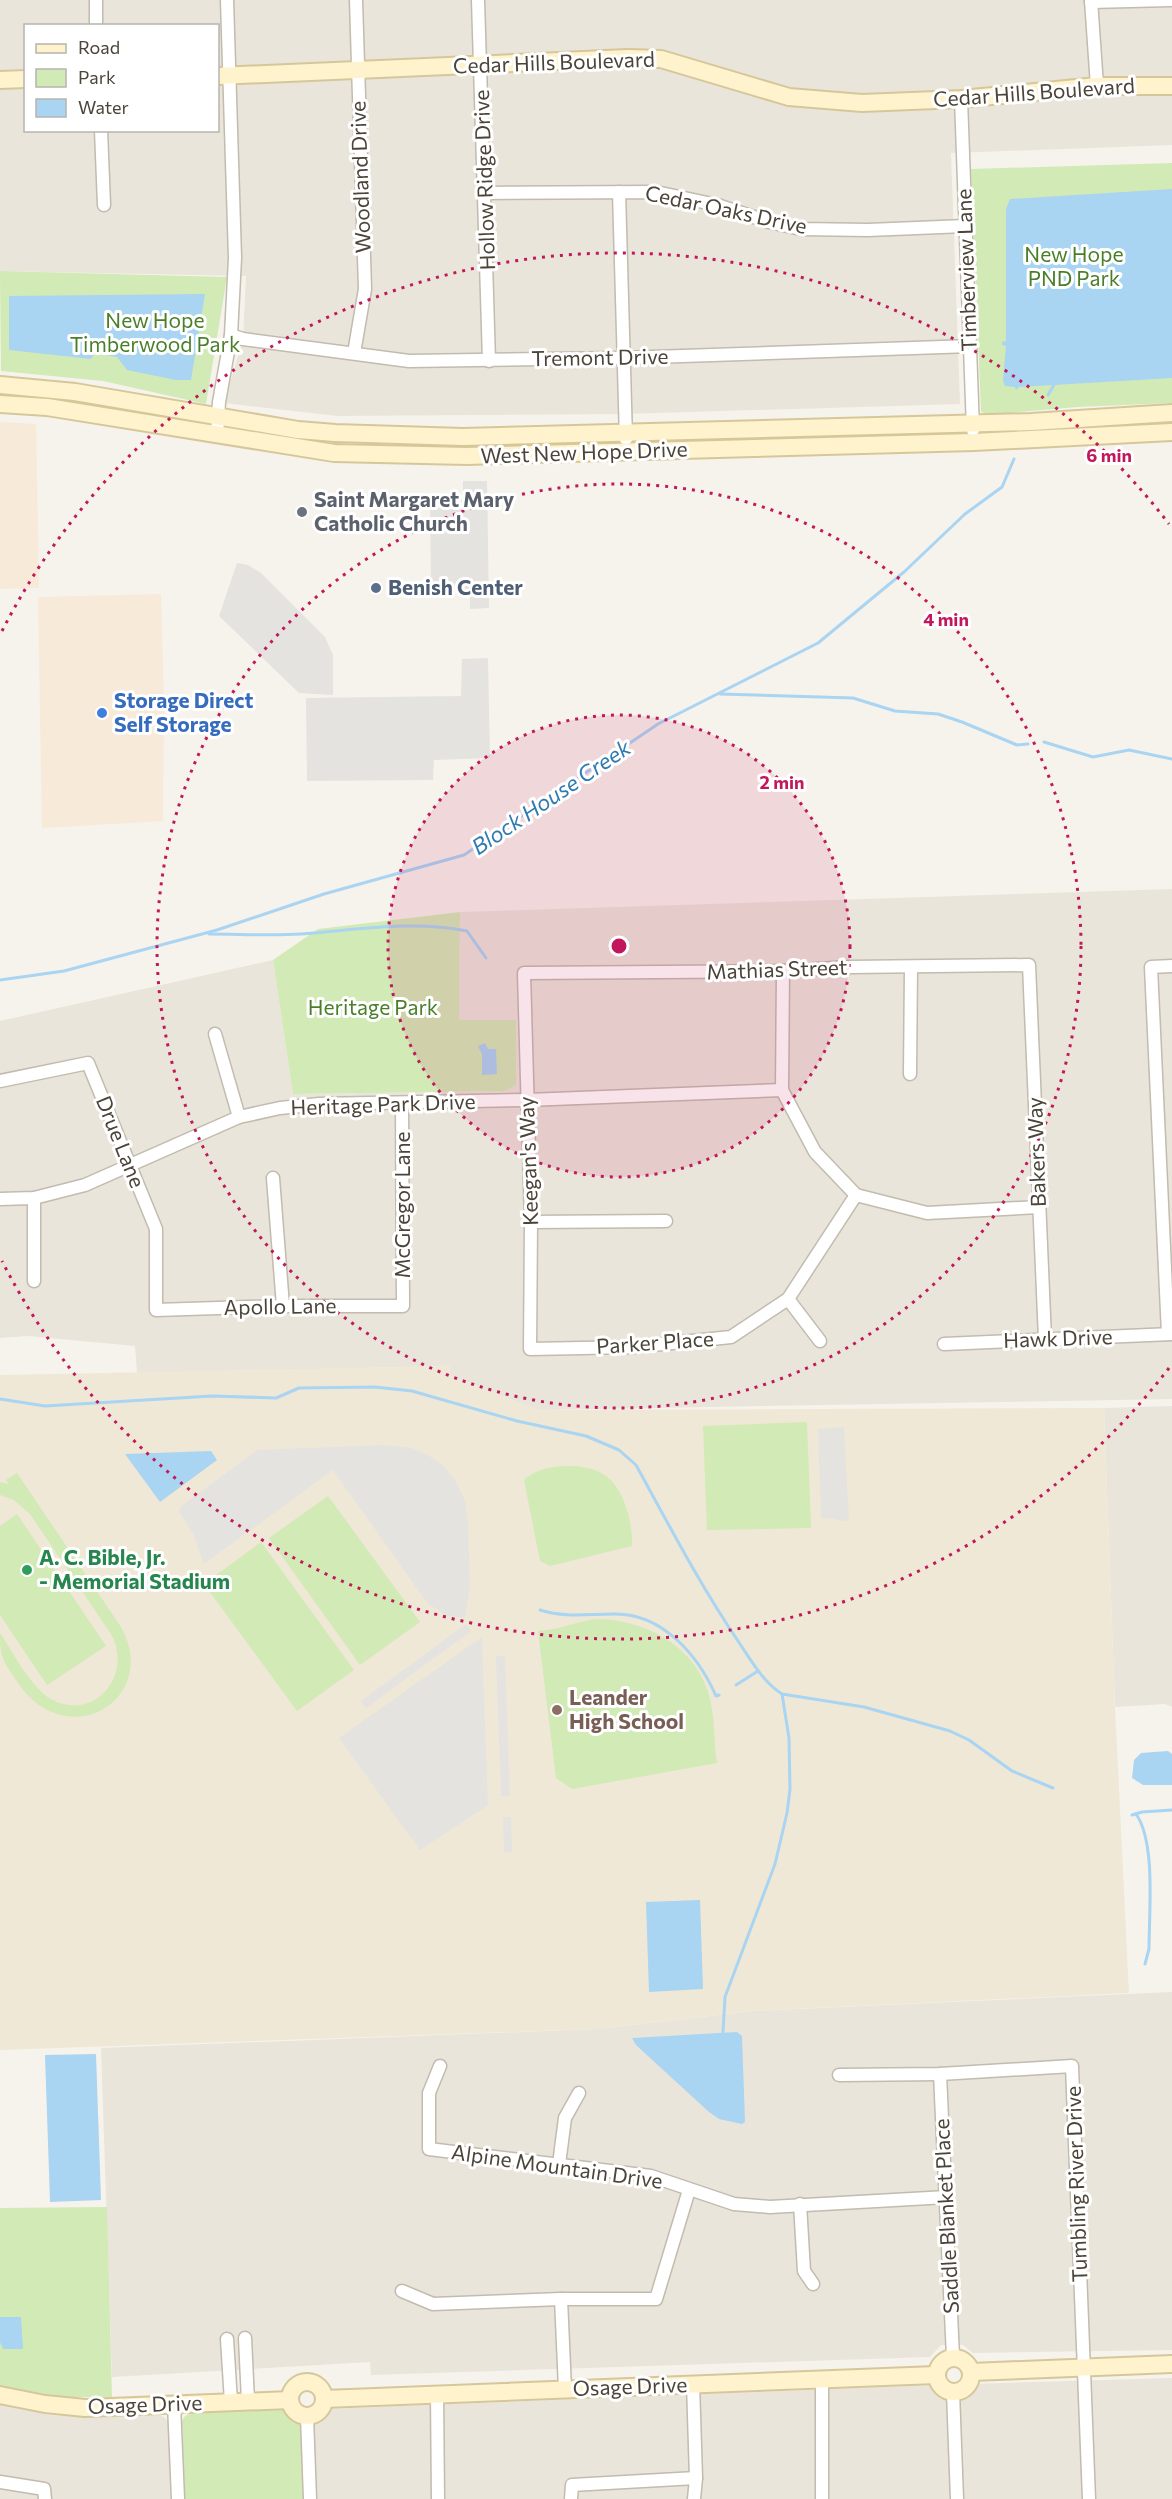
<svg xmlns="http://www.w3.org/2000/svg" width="1172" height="2499" font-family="Commissioner,sans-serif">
<rect width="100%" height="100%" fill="#f6f3ec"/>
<!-- residential -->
<g fill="#eae5da" fill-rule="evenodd">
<path d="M0,0H1172V145L951,153L960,404L624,414L338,416L224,403L243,339L246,276L0,271ZM26,26H218V130H26Z"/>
<polygon points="1172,889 1172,1399 538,1410 450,1376 450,1366 137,1373 135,1346 28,1336 0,1338 0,1021 273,960 293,1094 506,1091 516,1085 459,1021 460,912"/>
<polygon points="1172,1406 1172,1707 1165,1704 1115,1707 1104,1408"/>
<polygon points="1172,1992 1172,2350 973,2353 963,2345 941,2345 930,2357 371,2375 370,2362 112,2377 101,2048 597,2029 753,2011"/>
<polygon points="1172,2378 1172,2499 317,2499 313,2421 327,2409 934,2385"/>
<polygon points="0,2405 49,2415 89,2417 158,2414 165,2418 168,2423 171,2499 0,2499"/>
</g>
<!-- commercial -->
<g fill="#f7ead8">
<polygon points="0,422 36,424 39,588 0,589"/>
<polygon points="161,594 164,703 163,821 42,828 38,597"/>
</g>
<!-- education -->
<polygon fill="#efe8d6" points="450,1366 450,1376 538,1410 1104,1408 1115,1707 1129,1993 753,2011 597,2029 0,2050 0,1375"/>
<!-- green -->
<g fill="#d2eab5">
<polygon points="1172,163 1172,403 1077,407 986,415 981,411 971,169"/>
<polygon points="0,271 227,277 206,404 103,381 1,371"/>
<polygon points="460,912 459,1020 516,1020 516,1085 506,1091 293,1094 273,960 318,929"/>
<polygon points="807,1422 811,1528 707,1530 703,1426"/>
<path d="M578,1466C586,1468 594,1469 601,1473C624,1484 633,1524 632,1546L550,1566L540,1561L524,1480C539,1466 559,1466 578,1466Z"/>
<path d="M17,1473L121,1627C161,1698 68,1756 18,1683C4,1661 0,1661 0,1633C13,1652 31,1688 51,1699C94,1723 134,1675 111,1634L30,1514L14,1500L0,1495V1482L9,1484L6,1480Z"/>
<polygon points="328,1496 420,1622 360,1665 269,1538"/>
<polygon points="17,1514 106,1646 47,1685 0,1615 0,1526"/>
<polygon points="261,1542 354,1670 297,1711 204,1584"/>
<path d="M595,1619C642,1619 691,1643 707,1689C716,1714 713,1739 717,1763L572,1789L556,1778L538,1631C558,1630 576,1622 595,1619Z"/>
<polygon points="107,2207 112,2397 60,2397 0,2385 0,2208"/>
<polygon points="287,2410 300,2420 303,2499 185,2499 182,2421 185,2416 191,2413"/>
</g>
<!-- parking -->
<g fill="#e5e3e0">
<polygon points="463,481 487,481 489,608 470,609 470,591 431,591 430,498 463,499"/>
<polygon points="237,563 248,565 261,573 325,637 333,655 333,695 299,693 219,616"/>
<polygon points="488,658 490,758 434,760 433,780 307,781 306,698 461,696 462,659"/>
<polygon points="844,1427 849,1521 841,1521 829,1518 821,1519 818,1429"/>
<polygon points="384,1445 412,1448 428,1455 445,1467 457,1483 465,1501 468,1522 470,1588 465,1618 448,1616 428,1604 333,1470 204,1564 193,1533 179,1512 180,1507 257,1450"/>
<polygon points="466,1624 471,1631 366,1708 361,1701"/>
<polygon points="482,1637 488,1805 420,1850 339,1738"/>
<polygon points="496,1656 505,1656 510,1796 501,1796"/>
<polygon points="503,1817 511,1817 512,1852 504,1852"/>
</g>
<!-- water -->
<g fill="#a9d4f2">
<polygon points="1172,189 1172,378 1019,387 1016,390 1015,387 1005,386 1003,380 1006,346 1002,345 1002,342 1006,341 1006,209 1010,199"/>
<polygon points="205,294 191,380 176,380 127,370 117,357 95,353 91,359 9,350 9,296"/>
<polygon points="485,1043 488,1049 496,1049 497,1074 482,1075 482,1054 478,1046"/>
<polygon points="211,1451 217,1460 160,1502 125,1454"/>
<polygon points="1168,1751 1172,1754 1172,1785 1143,1785 1132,1778 1134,1760 1141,1753"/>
<polygon points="700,1900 703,1989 649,1992 646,1902"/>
<polygon points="737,2032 742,2036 745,2122 742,2124 719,2119 709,2112 636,2045 632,2038"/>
<polygon points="96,2054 101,2200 50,2202 45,2055"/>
<polygon points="0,2317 21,2317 23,2349 3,2349 0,2342"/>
</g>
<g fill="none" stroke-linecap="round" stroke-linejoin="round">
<!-- stream -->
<g stroke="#a9d4f2" stroke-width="3">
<polyline points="1048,395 1055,383"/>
<polyline points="720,694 853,698 895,711 938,714 962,722 1017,745 1028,744"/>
<polyline points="1044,742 1093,757 1129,750 1172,759"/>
<path d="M209,934C239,934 271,936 301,934C357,930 411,920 467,931L486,958"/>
<polyline points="0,980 64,971 217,930 324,894 464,855 658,724 818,643 904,572 965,514 1002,487 1014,459"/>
<path d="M0,1399L45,1406L212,1396L276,1398L299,1388L375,1387L412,1391L517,1421L586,1436L619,1450L636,1465C669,1525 700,1585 738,1641C751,1660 762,1681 782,1694L864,1707L950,1731L969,1740L1012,1771L1053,1788"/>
<path d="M540,1610C565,1618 588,1614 614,1614C662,1613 698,1655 716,1696L719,1695"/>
<polyline points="736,1685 758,1671"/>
<path d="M1136,1814C1156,1842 1149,1913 1149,1949L1145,1964"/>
<polyline points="1132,1815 1142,1812 1172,1810"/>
<polyline points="723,2032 725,1997 775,1864 787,1813 790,1789 789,1738 782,1694"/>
</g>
<defs>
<g id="street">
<polyline points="96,0 96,26"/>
<polyline points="478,0 489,361"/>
<polyline points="1091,0 1097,86"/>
<polyline points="1091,2 1170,0"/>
<polyline points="961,99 973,430"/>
<polyline points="101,130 104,205"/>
<polyline points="619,192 626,439"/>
<polyline points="486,193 656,192 717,205 769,222 801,229 868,230 965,226"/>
<polyline points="231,335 243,339 409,361 623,358 971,346"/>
<polyline points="354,353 365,289 356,0"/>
<polyline points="217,435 219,402 231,335 235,258 227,0"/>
<polyline points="783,971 782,1090 815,1152 856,1195 927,1213 1039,1207"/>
<polyline points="215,1034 239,1117"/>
<polyline points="910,1074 911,967"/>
<polyline points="0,1081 88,1063 156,1229 156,1310 283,1306 403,1306 402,1103"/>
<polyline points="273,1178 283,1306"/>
<polyline points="856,1195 788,1299 731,1337 633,1347 530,1349 531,1222 524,973 783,971 851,967 1029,965 1045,1339"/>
<polyline points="0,1199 34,1198 85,1185 239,1117 280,1108 319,1104 527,1100 782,1090"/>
<polyline points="531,1222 666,1221"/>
<polyline points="34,1281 34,1198"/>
<polyline points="788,1299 820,1341"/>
<polyline points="1168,1334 1151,967 1172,966"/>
<polyline points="944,1344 1172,1334"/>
<polyline points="440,2066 429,2093 429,2149 651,2176 734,2204 770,2207 947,2197"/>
<polyline points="940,2074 953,2357"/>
<polyline points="839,2075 940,2074 1072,2066 1089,2499"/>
<polyline points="559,2164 565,2118 579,2093"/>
<polyline points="800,2204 804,2271 813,2284"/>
<polyline points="402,2291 433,2304 561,2299 656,2299 689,2190"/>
<polyline points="561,2299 565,2389"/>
<polyline points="245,2338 248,2401"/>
<polyline points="227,2339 231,2402"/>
<polyline points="822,2379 822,2499"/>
<polyline points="693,2384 696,2478 694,2499"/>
<polyline points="953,2392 957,2499"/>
<polyline points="437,2394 438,2499"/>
<polyline points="174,2404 178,2499"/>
<polyline points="307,2416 310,2499"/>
<polyline points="0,2482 44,2489 45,2499"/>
<polyline points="571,2499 572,2485 696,2478"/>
</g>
<g id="secondary">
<polyline points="218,76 628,58 661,59 789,97 862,103 961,99 1097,86 1172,86"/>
<polyline points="0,80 26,79"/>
<polyline points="0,385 75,392 298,430 335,433 463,437 1031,422 1172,413"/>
<polyline points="0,404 47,407 334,453 467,456 974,442 1172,432"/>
<circle cx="954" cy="2375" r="17"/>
<polyline points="971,2372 1172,2364"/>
<circle cx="307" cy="2399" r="17"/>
<polyline points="0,2395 45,2404 85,2408 290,2400"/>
<polyline points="324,2399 936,2375"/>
</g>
</defs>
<!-- street casing -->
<use href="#street" stroke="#c2bbae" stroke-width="15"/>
<!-- secondary casing -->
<use href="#secondary" stroke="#d6c79b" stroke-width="20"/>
<!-- street -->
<use href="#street" stroke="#fff" stroke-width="12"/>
<!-- secondary -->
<use href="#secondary" stroke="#fff3cd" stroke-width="16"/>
</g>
<!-- distance rings -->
<circle cx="619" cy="946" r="231" fill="#c2185b" fill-opacity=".12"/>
<g fill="none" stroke="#c2185b" stroke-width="3" stroke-dasharray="3 6">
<circle cx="619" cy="946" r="231"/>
<circle cx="619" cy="946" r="462"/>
<path d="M1169 1368A693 693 0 0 1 2 1261M2 631A693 693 0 0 1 1169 524"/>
</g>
<!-- markers -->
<circle fill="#6b7280" stroke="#fff" stroke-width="2" cx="302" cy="512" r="6"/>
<circle fill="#5c6f8a" stroke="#fff" stroke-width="2" cx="376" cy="588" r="6"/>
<circle fill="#3f7fe0" stroke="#fff" stroke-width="2" cx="102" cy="713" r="6"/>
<circle fill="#2e9e5b" stroke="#fff" stroke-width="2" cx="27" cy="1570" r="6"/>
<circle fill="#8d6e63" stroke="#fff" stroke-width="2" cx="557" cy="1710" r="6"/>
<g text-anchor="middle" stroke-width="6" stroke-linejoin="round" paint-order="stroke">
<!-- street labels -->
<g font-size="21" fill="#4b4439" stroke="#fff">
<text transform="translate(554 63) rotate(-2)" y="7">Cedar Hills Boulevard</text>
<text transform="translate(1034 93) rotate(-4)" y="7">Cedar Hills Boulevard</text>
<text transform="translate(361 177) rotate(-92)" y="7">Woodland Drive</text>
<text transform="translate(485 180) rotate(-92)" y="7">Hollow Ridge Drive</text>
<text transform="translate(726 210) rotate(12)" y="7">Cedar Oaks Drive</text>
<text transform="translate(967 270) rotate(-92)" y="7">Timberview Lane</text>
<text transform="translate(600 358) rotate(-1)" y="7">Tremont Drive</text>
<text transform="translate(584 453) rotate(-2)" y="7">West New Hope Drive</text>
<text transform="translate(777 970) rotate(-2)" y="7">Mathias Street</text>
<text transform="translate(383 1105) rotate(-2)" y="7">Heritage Park Drive</text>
<text transform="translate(120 1142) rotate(68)" y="7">Drue Lane</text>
<text transform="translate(1037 1152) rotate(-92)" y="7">Bakers Way</text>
<text transform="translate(529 1161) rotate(-92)" y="7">Keegan's Way</text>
<text transform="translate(403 1205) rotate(-90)" y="7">McGregor Lane</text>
<text transform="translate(280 1307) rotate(-1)" y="7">Apollo Lane</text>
<text transform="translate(1058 1339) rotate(-2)" y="7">Hawk Drive</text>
<text transform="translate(655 1343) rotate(-4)" y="7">Parker Place</text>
<text transform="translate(557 2167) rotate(8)" y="7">Alpine Mountain Drive</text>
<text transform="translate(1077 2184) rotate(-92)" y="7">Tumbling River Drive</text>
<text transform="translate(947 2216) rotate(-93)" y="7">Saddle Blanket Place</text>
<text transform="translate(630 2387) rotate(-2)" y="7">Osage Drive</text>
<text transform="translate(145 2405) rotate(-2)" y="7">Osage Drive</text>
</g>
<!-- park labels -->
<g font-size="21" fill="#4a7f2a" stroke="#fff">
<text x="1074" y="262">New Hope<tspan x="1074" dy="24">PND Park</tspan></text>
<text x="155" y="328">New Hope<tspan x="155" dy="24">Timberwood Park</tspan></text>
<text x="373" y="1015">Heritage Park</text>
</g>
<!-- worship labels -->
<g font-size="21" font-weight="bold" fill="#5b616d" stroke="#fff" text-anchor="start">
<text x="314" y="507">Saint Margaret Mary<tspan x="314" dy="24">Catholic Church</tspan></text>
</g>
<!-- service labels -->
<g font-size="21" font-weight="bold" fill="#4e5e75" stroke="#fff" text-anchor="start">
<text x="388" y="595">Benish Center</text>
</g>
<!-- shop labels -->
<g font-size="21" font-weight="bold" fill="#366cbe" stroke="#fff" text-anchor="start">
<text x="114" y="708">Storage Direct<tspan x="114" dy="24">Self Storage</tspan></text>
</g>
<!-- leisure labels -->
<g font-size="21" font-weight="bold" fill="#27864d" stroke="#fff" text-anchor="start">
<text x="39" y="1565">A. C. Bible, Jr.<tspan x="39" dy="24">- Memorial Stadium</tspan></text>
</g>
<!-- education labels -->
<g font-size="21" font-weight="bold" fill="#785e54" stroke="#fff" text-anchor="start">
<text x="569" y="1705">Leander<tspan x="569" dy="24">High School</tspan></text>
</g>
<!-- water labels -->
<g font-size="22" font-style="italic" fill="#2e7ab2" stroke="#fff">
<text transform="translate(551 797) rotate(-34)" y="8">Block House Creek</text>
</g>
</g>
<circle cx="619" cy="946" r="9" fill="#c2185b" stroke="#fff" stroke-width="3"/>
<g font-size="18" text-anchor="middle" font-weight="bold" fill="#c2185b" stroke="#fff" stroke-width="6" stroke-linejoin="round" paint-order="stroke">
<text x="1109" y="462">6 min</text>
<text x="946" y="626">4 min</text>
<text x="782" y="789">2 min</text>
</g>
<!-- legend -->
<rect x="24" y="24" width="195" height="108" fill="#ffffff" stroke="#b7b4b0" stroke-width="1.5"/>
<rect x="36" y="44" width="30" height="9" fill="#fff3cd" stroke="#b7b4b0" stroke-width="1.5"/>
<text x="78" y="54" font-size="18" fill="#4b4439">Road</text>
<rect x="36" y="69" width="30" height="18" fill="#d2eab5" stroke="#b7b4b0" stroke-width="1.5"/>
<text x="78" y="84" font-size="18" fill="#4b4439">Park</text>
<rect x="36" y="99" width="30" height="18" fill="#a9d4f2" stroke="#b7b4b0" stroke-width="1.5"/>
<text x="78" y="114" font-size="18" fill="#4b4439">Water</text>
</svg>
